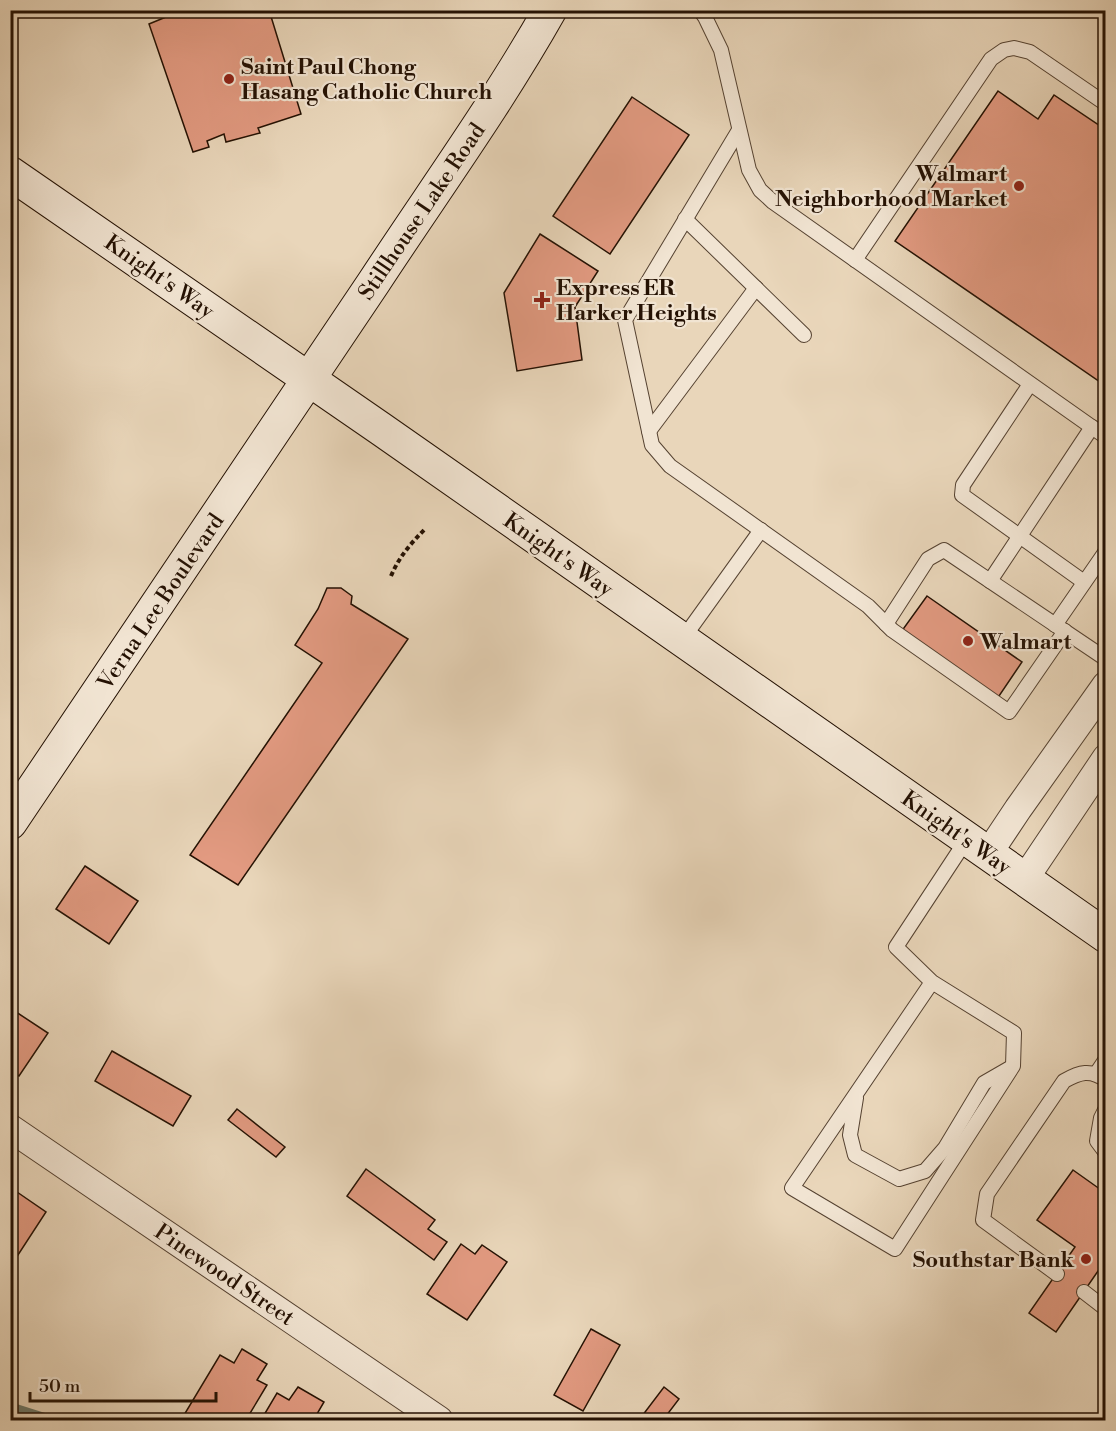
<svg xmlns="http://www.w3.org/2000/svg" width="1116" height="1431" font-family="'Libre Bodoni',serif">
<rect width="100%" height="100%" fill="#e9d6ba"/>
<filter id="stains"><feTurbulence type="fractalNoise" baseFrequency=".00333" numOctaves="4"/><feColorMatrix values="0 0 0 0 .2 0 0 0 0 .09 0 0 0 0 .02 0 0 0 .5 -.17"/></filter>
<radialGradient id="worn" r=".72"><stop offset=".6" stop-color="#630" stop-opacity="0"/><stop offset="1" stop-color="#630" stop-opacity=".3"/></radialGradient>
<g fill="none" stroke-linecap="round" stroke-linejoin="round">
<!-- stream -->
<polyline stroke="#6a7668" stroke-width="8" points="10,1406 54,1420"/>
</g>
<!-- building -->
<g fill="#e29a81" stroke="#241103" stroke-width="1.5">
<polygon points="269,10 301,114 258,128 260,133 226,142 224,134 207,141 209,147 193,152 149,24 183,10"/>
<polygon points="998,91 1038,119 1054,95 1106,130 1106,386 895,241"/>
<polygon points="632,97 689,135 610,254 553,216"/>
<polygon points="540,234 598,271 575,307 582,360 517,371 504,293"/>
<polygon points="327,588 341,588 352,596 351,604 408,639 238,885 190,855 322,663 295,645 318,609"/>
<polygon points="927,596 1022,662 997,699 901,632"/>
<polygon points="85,866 138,901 109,944 56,909"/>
<polygon points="10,1008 48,1033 19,1076 10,1071"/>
<polygon points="112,1051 191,1096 173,1126 95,1081"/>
<polygon points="237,1109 285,1147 276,1157 228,1120"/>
<polygon points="366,1169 435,1220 428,1229 447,1242 434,1260 347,1196"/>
<polygon points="1073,1170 1104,1192 1106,1191 1106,1276 1098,1271 1056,1332 1029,1313 1075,1247 1037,1220"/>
<polygon points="17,1192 46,1212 16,1258 10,1255 10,1202"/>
<polygon points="461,1244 475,1254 482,1245 507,1262 467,1320 427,1294"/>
<polygon points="591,1329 620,1345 583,1411 554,1395"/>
<polygon points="242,1349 267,1364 257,1380 267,1385 246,1420 193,1420 184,1415 220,1355 234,1363"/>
<polygon points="298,1387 324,1402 314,1419 317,1420 261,1420 277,1393 289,1400"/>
<polygon points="664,1387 679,1399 663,1420 639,1420"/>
</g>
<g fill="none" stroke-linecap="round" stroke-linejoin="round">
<defs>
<g id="lane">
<polyline points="700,10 705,17 721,50 749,170 760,190 773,202 1106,437"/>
<polyline points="739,130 625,320 652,445 670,466 868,606 892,630 1009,712 1065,631"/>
<polyline points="685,219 804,335"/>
<polyline points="855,260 991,59 1004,50 1014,48 1030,52 1106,104"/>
<polyline points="1030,384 963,485 962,495 1084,582"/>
<polyline points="649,431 756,288"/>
<polyline points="990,581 1092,427"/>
<polyline points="886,624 928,559 944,550 1106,659"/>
<polyline points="1055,625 1106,551"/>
<polyline points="682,640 761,530"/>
<polyline points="932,982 1014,1033 1013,1066 895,1249 792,1188 932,982 896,947 967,839"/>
<polyline points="1096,1074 1106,1059"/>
<polyline points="856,1098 850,1135 855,1155 899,1179 925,1171 945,1148 984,1083 1010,1068"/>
<polyline points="1106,1108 1101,1118 1097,1141 1106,1153"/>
<path d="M1057,1274L983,1220L987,1194L1064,1081C1080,1072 1090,1069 1106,1080"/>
<polyline points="1084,1292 1106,1309"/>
</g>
<g id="street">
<polyline points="988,854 1018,809 1106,685"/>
<polyline points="1024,880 1106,758"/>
<polyline points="10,1128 439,1420"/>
</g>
<g id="secondary">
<polyline points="10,173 381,429 1106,936"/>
<path d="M10,823C132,643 254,463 374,282C433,192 497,104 550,10"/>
</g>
</defs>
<!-- lane casing -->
<use href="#lane" stroke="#554231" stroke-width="16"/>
<!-- street casing -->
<use href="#street" stroke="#554231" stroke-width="29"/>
<!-- secondary casing -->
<use href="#secondary" stroke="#241103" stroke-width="35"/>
<!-- path -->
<path stroke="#241103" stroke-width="4" stroke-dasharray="4.5 3" stroke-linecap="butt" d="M391,576C399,557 411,543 426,528"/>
<!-- lane -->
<use href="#lane" stroke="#f1e4d2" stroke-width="14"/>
<!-- street -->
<use href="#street" stroke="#f1e4d2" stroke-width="27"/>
<!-- secondary -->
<use href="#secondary" stroke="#f1e4d2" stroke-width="33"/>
</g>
<!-- markers -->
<g fill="#8f2418" stroke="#f1e4d2" stroke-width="2">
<circle cx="229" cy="79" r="6"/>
<circle cx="1019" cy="186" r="6"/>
<path d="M539 291h6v6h6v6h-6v6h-6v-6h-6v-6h6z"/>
<circle cx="968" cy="641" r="6"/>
<circle cx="1086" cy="1259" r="6"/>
</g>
<g text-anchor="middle" stroke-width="4.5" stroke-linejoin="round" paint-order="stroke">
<!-- poi labels -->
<g font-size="22" font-weight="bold" fill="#241103" stroke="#f1e4d2" text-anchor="start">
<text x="241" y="74">Saint Paul Chong<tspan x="241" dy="25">Hasang Catholic Church</tspan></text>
<text x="1007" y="181" text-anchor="end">Walmart<tspan x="1007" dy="25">Neighborhood Market</tspan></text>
<text x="556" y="295">Express ER<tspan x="556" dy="25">Harker Heights</tspan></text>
<text x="980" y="649">Walmart</text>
<text x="1074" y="1267" text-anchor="end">Southstar Bank</text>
</g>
<!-- street labels -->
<g font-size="22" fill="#241103" stroke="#f1e4d2">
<text transform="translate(421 211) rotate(-56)" y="8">Stillhouse Lake Road</text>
<text transform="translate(160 276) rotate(35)" y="8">Knight's Way</text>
<text transform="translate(559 554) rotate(35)" y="8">Knight's Way</text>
<text transform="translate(160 601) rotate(-56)" y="8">Verna Lee Boulevard</text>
<text transform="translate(957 832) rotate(35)" y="8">Knight's Way</text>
<text transform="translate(225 1274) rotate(34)" y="8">Pinewood Street</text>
</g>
</g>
<!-- margin -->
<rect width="1116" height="1431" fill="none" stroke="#e9d6ba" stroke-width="36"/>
<rect x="12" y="12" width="1092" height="1407" fill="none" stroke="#241103" stroke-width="3"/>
<rect x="18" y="18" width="1080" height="1395" fill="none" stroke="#241103" stroke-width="1.5"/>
<!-- scale -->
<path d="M30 1392v9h186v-9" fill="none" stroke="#241103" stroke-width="3"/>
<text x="39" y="1392" font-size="18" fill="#241103" stroke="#f1e4d2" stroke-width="4.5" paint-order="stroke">50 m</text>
<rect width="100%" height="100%" filter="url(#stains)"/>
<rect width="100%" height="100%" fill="url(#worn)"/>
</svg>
